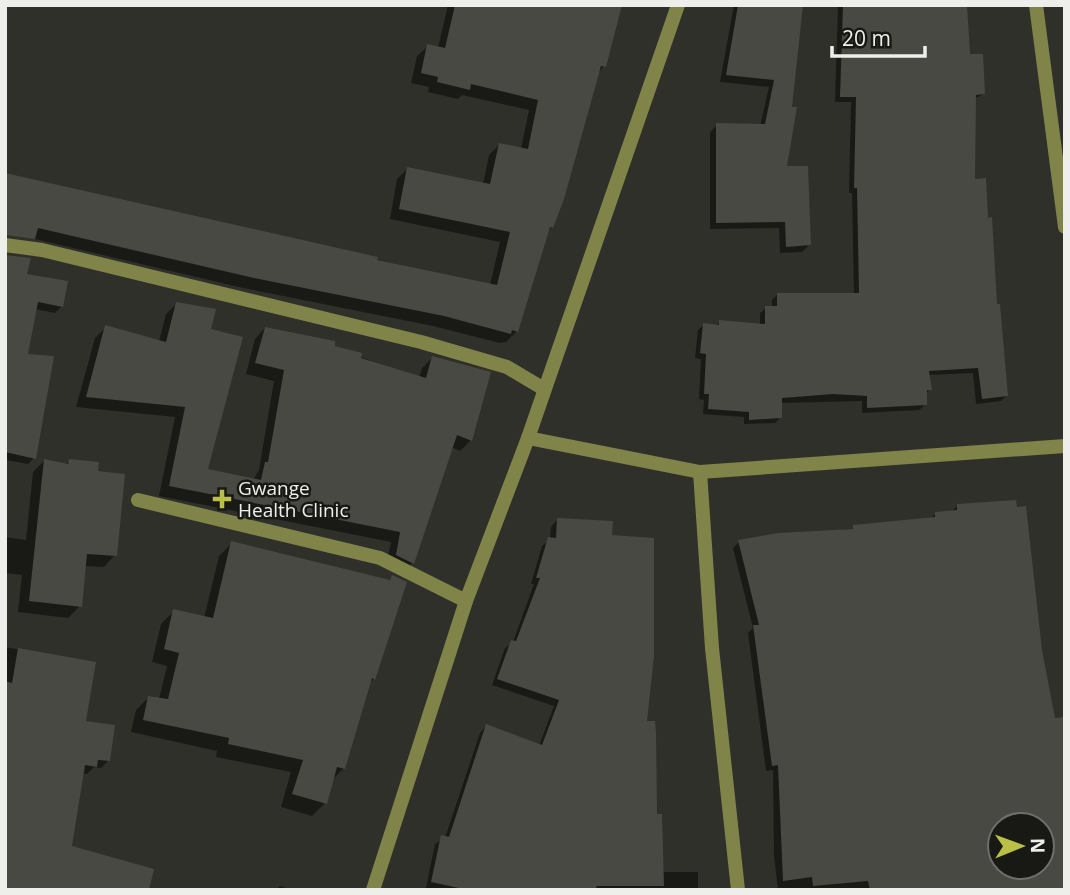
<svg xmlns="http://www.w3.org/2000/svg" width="1070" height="895" font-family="'Open Sans',sans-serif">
<rect width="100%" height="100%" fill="#30302a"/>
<!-- shadow -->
<g fill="#0007">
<polygon points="448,5 620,5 604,66 597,74 552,227 546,233 517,331 506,342 500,343 433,326 243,288 5,232 5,177 490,285 500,242 390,219 397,179 407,169 483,184 489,155 499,145 521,149 529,110 462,95 458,99 428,92 429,87 411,83 417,56 428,46 438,48"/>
<polygon points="734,5 801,5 785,168 809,245 802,252 780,253 779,228 710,229 710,132 717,125 760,126 769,87 720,82"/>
<polygon points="838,5 965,5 968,56 983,94 974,99 974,181 1007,395 1001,401 976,404 973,373 928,375 930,389 925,394 925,405 919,410 862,413 862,401 780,403 780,418 775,423 744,424 744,417 703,414 704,400 699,399 701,359 695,358 698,330 704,325 716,326 720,322 760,326 760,313 766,308 772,308 772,300 777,295 854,294 852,193 849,193 851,102 835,102"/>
<polygon points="5,266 25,275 62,306 55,313 35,309 26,356 34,458 28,464 5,460"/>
<polygon points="176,304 208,330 206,471 253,480 259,470 274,381 246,374 255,339 265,328 333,347 419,378 422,368 433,357 471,440 460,451 451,447 412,563 401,574 386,566 391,542 159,496 175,417 76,407 95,338 106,327 159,341 166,314"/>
<polygon points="44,461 65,465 70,461 96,472 115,555 104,567 84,566 80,606 68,618 18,612 22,575 5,573 5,537 26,540 33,472"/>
<polygon points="957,506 1026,825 1000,825 1000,867 1042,867 1042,860 1065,890 778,890 774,856 773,770 766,771 748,633 753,628 733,548 739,542 929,520 936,513 952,512"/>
<polygon points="557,520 610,537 645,723 662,872 698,872 698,890 426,888 435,844 445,838 480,733 486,726 539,746 554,706 492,685 505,648 513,642 534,584 531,584 542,546 550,540 551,527"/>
<polygon points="232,543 388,581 392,577 374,679 368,684 343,769 332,780 325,803 312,816 281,807 291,772 216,757 217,751 131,732 136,710 149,697 159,699 167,666 152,662 161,624 174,611 204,618 219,556"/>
<polygon points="5,647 94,663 83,722 109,760 101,768 94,767 87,774 82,773 70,848 5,890"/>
<polygon points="280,886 292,890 276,890"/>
</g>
<!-- building -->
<g fill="#484942" fill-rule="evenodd">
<polygon points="455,5 622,5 606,67 601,66 564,199 553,228 550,227 518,332 512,330 511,334 444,316 254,278 38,228 35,239 5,235 5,173 378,257 377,260 497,285 510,232 399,209 407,167 490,184 499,143 528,149 538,100 471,84 470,90 437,82 438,77 421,73 427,44 445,48"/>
<polygon points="738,5 803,5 792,107 797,107 787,166 808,166 811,245 786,247 785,222 716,223 716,123 765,124 774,80 726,75"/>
<polygon points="843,5 967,5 970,54 983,54 985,94 976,95 975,179 986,178 988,218 992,217 997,304 1000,304 1008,396 982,399 978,368 929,371 932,390 927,390 927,405 867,408 867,396 833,394 782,398 782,418 749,420 749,412 708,409 709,394 704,394 706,354 700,353 703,323 719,325 719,320 765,324 765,306 777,306 777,293 859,293 857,188 854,188 856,97 840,97"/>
<polygon points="5,255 31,258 27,274 68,281 63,307 38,302 28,354 54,356 36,459 5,452"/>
<polygon points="176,302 216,309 211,329 243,337 208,469 261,480 265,462 268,462 284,370 255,363 265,327 335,341 335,346 362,353 361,358 426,378 432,356 491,372 472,441 457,435 414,564 396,555 400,532 169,486 185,407 86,397 105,325 166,342"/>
<polygon points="44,459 68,464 69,459 99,462 98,471 125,474 117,556 87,554 82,607 29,601"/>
<path d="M1016,500L1017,507L1026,506L1042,650L1055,718L1065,717V890H870L868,881L813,886L812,877L783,881L778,765L772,766L753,625H759L738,540L778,533L853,529V525L935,517V512L957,510V504ZM1000,825H1042V867H1000Z"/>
<polygon points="557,518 613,521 612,535 654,538 654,656 647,721 655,721 656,733 657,814 662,814 664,886 596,886 597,890 468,890 431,882 441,835 449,837 486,724 542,745 559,700 497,679 511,640 516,641 540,578 536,578 548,537 556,538"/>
<polygon points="231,541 390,580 392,575 407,582 375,680 372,678 345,769 337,767 327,804 292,794 303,760 228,744 229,738 143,720 148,696 168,699 179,653 164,649 173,609 213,618"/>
<polygon points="18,648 96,662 86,721 115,725 110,761 98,760 97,767 85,765 72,846 154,869 149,890 5,890 5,681 12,683"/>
</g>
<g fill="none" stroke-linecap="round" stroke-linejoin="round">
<!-- street -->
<g stroke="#808449" stroke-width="14">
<polyline points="1036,5 1065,227"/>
<polyline points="5,245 42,250 421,342 507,367 544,389"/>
<polyline points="528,438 678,5"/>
<polyline points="700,472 712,648 738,890"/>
<polyline points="138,500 380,558 466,601 528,438 700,472 1065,446"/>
<polyline points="373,890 466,601"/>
</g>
</g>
<!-- markers -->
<path fill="#bac045" stroke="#181815" stroke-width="2.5" d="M218.5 488.5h7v7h7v7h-7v7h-7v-7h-7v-7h7z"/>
<g text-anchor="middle" stroke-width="5" stroke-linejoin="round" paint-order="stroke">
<!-- poi labels -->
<g font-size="19" fill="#eeefeb" stroke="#181815" text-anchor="start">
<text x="238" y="495">Gwange<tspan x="238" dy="22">Health Clinic</tspan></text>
</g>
</g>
<!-- border -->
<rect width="1070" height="895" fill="none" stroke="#eeefeb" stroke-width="14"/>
<!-- north arrow -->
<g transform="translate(1021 846) rotate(89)"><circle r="33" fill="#181815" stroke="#6e6e6b" stroke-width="2"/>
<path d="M0-5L12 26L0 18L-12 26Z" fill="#bac045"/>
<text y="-10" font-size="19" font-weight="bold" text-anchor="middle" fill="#eeefeb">N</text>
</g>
<!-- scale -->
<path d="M832 46v10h93v-10" fill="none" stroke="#eeefeb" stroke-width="3.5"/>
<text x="842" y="46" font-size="21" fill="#eeefeb" stroke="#181815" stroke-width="5" paint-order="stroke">20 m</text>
</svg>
